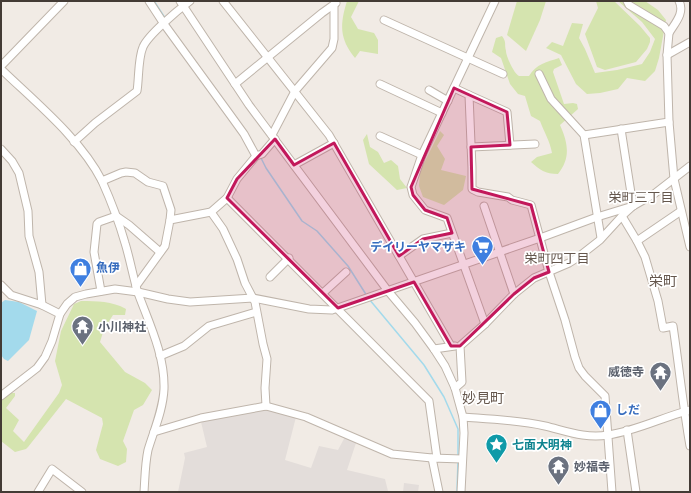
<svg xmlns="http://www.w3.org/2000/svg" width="691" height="493" font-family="Montserrat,'Noto Sans JP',sans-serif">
<rect width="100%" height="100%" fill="#f1ebe5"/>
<!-- industrial -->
<polygon fill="#e3ddda" points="260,410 272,410 296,417 285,460 311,468 319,446 338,450 346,435 357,440 347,470 385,479 388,491 403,492 404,483 419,485 418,492 178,492 185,458 184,453 207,447 201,422"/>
<!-- green -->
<g fill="#d5e4af">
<path d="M347,1H359L351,17L358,29L374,33L378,40V54L360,51L355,58C339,38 340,24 347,1Z"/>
<polygon points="517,1 546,1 540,20 526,51 507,35"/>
<polygon points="596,1 614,1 640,26 650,38 650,42 647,49 636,62 605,70 597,67 585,34 598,8"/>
<polygon points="618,1 645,1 658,10 666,20 659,58 655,71 645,81 627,78 618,89 600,93 587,94 576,84 561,55 546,48 552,42 563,46 572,23 583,24 579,38 585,49 595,73 617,70 642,64 650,52 655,39 642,22"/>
<path d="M502,36C507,43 504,43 506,51C506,56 514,74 519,76C522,76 526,76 529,76C536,64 547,62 559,58L562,65L554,69L553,72L564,104L573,103L577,104L578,109L560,125C568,143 571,158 558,174C545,174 540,170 531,162L537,157L552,153C550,141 544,132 540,121L531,116L525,96L518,94L510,84L501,58L492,52L496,38Z"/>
<polygon points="440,131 444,135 437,146 445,159 441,170 466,176 463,190 444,205 423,197 419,186 420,171"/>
<polygon points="367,134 370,147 378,152 384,163 391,160 398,166 400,179 407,188 397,190 369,164 363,140"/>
<path d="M81,301C97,301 112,301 126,309L125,315H113L104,329L100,342L125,372L145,383L152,390L143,405L134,410L123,441L127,449L126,462L118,466L100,459L96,450L103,424L102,418L66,399L28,447L26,449L15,452L1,441V401L11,393H15V396L6,408L19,420L13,431L24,442L59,393L62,385L55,361L61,331L74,304Z"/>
</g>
<!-- water -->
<polygon fill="#a3daec" points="5,300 19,302 37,311 29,340 8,361 4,359 1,355 1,303"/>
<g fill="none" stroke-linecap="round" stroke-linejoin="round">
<!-- stream -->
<g stroke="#a3daec" stroke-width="1.5">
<polyline points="154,1 165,18"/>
<polyline points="168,23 172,30"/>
<polyline points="261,158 266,168 300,218 302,221 317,231 348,266 367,296"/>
<polyline points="369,299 424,365 444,397 458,429 458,457"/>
<polyline points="457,492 458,460"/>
</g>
<defs>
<g id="minor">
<polyline points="149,1 164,24 231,116 244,134 256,156"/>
<polyline points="180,1 249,105 388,291 415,323 434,349 445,366 455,388 463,417 464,433 461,492"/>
<polyline points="223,1 329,135 451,346"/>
<polyline points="627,1 629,5 664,26 669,33 667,55 669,122 674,179 690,247"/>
<polyline points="384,20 503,74"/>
<path d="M669,33C675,23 685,13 679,1"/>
<polyline points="667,55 690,42"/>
<polyline points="1,66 64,1"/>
<path d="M1,69C34,101 81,139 102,181C111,201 119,222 125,243C130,259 133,277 138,293C149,323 165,355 164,389C163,410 154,430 148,450C145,464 145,478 144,492"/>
<polyline points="539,74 551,99 584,135 601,238"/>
<polyline points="235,84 322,13 336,3"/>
<polyline points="380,84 442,113"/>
<polyline points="454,88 469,95 472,168 472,189 478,192 508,197 512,200 531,205 549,272 565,320 575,357 579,368 585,376 605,396 612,492"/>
<polyline points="429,90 448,101"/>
<polyline points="469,95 507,112 510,145"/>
<polyline points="621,129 633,206"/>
<polyline points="272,135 295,91 332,48 334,39 334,5"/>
<polyline points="584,135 669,122"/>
<polyline points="380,136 422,155"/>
<path d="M74,142L95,123L137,91C139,79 138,58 143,47C148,35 178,10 190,1"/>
<polyline points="471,147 535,144"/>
<polyline points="1,149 12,161 19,173 28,211 29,236 39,272 42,305"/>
<polyline points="294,165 334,143"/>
<polyline points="102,181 121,173 126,172 135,173 148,182 163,186 171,210 170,220"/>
<polyline points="227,198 429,401 437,458"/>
<polyline points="484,206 514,294"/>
<polyline points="211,212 223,229 237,259 245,283 255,302 263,344 267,359 265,388 266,406"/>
<path d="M622,216L637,241L645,257L658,301L663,328L673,326C679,366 683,406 690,446"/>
<polyline points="637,241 681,211"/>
<polyline points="399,256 423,239 452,233"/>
<polyline points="270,277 289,258"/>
<polyline points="1,285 11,295 42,305 60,314"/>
<polyline points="136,286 165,246 170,220 211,212 227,198 237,179 256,156 262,154 275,139"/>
<polyline points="101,291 94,252 97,224 99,222 116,216 129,225 160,252"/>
<polyline points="323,293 346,272"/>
<polyline points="485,324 447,218 425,210 413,195 411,187 422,155 495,1"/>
<polyline points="434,349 455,346"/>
<polyline points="160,356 184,346 209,326 256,312"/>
<polyline points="455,388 462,382 460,346 485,324 514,294 534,278 569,263 577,258 600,240 622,216 633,206 654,194 690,166"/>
<polyline points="1,396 37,368 45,357 52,341 60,314 67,304 75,297 86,294 115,289 138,292 168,299 190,302 253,298 309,309 332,310 540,238 597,217 633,206"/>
<path d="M463,417C490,419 518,420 545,426C566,431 586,439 608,435C636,431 663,417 690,410"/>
<polyline points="627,430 636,492"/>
<polyline points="154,432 201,418 266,406 306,417 392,454 432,458 462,459"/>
<polyline points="432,458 439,492"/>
<polyline points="38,492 52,469 82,492"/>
</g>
</defs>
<!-- minor casing -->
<use href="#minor" stroke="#bfb5ab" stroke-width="9"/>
<!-- minor -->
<use href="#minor" stroke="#fff" stroke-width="7"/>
</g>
<!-- marked area -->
<path fill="#c2185b" fill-opacity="0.2" stroke="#c2185b" stroke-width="3" stroke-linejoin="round" d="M454,88L507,112L510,145L471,147L472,189L531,205L549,272L534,278L514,294L460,346H451L414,282L338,308L227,198L237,179L275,139L294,165L334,143L399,256L423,239L452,233L447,218L425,210L413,195L411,187Z"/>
<!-- icons -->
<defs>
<symbol id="supermarket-pin" viewBox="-11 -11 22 30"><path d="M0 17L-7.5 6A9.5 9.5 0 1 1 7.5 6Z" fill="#3f7fe0" stroke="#fff"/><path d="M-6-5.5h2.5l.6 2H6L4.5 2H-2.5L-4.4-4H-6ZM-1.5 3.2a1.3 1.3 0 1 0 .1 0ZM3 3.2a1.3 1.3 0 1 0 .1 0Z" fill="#fff"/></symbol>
<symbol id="shop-pin" viewBox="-11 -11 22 30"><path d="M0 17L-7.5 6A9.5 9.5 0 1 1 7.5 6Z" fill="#3f7fe0" stroke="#fff"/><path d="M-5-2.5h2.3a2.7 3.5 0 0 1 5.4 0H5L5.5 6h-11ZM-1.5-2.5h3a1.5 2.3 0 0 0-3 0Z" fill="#fff"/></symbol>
<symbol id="temple-pin" viewBox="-11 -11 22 30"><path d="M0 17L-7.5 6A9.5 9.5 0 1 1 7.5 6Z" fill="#6b7280" stroke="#fff"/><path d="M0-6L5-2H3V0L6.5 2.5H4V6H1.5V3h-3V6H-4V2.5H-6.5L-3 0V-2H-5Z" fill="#fff"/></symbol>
<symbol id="sight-pin" viewBox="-11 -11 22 30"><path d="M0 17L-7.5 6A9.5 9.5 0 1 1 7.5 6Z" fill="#0f9aa8" stroke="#fff"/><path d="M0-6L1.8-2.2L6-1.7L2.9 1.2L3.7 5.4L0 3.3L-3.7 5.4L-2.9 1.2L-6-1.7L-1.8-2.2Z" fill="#fff"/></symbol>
</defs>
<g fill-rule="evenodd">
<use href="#supermarket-pin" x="470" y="234" width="25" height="34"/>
<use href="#shop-pin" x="68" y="256" width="25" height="34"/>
<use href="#temple-pin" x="70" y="314" width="25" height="34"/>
<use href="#temple-pin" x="648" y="360" width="25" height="34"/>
<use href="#shop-pin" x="588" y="398" width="25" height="34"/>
<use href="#sight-pin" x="484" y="432" width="25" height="34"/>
<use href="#temple-pin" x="546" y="454" width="25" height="34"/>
</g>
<g text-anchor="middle" stroke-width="3.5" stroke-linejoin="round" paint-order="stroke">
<!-- shop labels -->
<g font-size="12" font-weight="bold" fill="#366cbe" stroke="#fff" text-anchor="start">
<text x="466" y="251" text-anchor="end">デイリーヤマザキ</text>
<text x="96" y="272">魚伊</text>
<text x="616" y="414">しだ</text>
</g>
<!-- worship labels -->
<g font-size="12" font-weight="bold" fill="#5b616d" stroke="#fff" text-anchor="start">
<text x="98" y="331">小川神社</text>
<text x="644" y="376" text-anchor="end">威徳寺</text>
<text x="574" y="471">妙福寺</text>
</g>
<!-- culture labels -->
<g font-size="12" font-weight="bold" fill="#0d838f" stroke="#fff" text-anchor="start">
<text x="512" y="449">七面大明神</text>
</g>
<!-- neighbourhood labels -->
<g font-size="13" fill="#65574d" stroke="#fff">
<text x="641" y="202">栄町三丁目</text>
<text x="557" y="263">栄町四丁目</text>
</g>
<!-- quarter labels -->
<g font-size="14" fill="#65574d" stroke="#fff">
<text x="663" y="286">栄町</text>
<text x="483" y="403">妙見町</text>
</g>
</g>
<!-- border -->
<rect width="691" height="493" fill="none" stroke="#433b35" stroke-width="4"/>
</svg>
